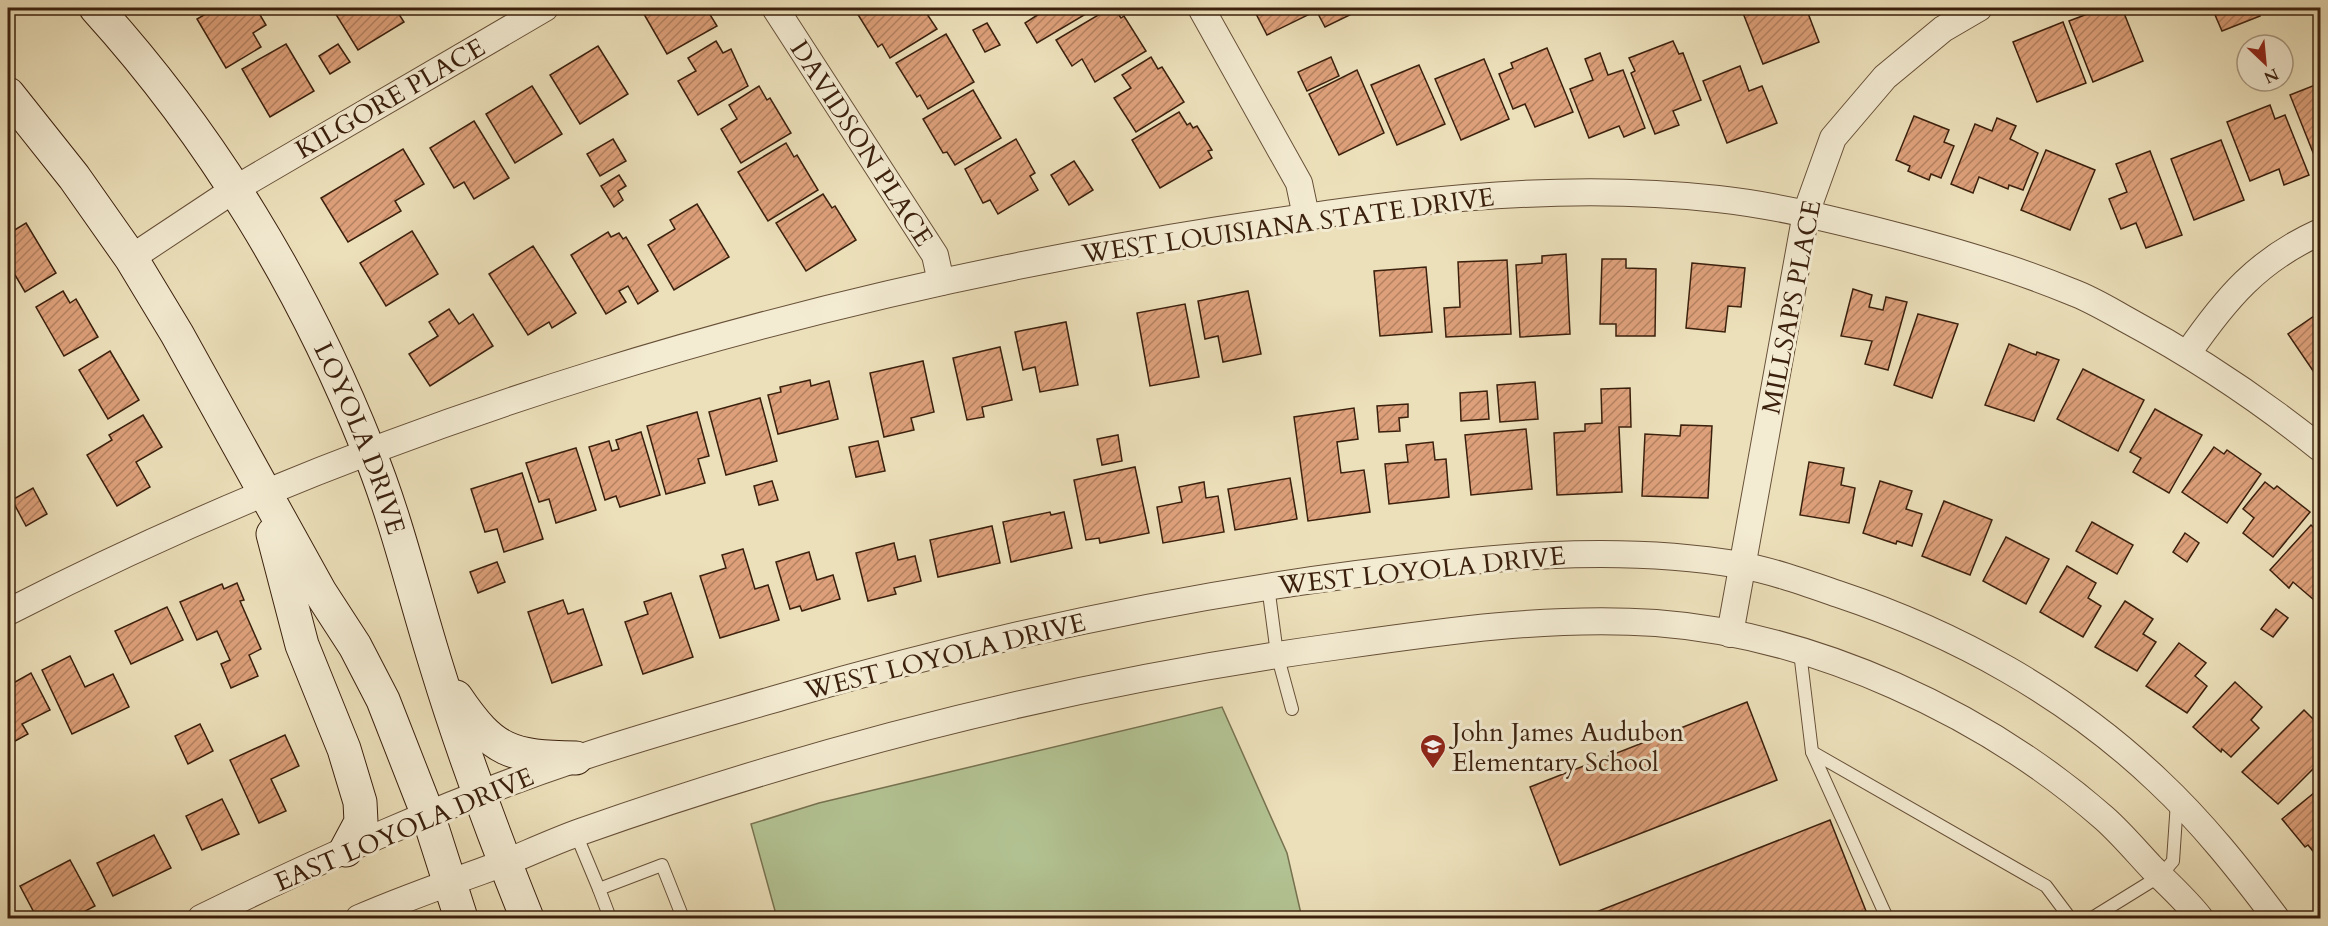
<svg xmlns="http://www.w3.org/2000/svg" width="2328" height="926" font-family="Cardo,serif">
<defs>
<pattern id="building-hatch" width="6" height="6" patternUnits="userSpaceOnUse" patternTransform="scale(1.5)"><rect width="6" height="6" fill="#dda07a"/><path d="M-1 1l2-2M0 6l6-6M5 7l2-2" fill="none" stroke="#b48262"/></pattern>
</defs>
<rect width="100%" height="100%" fill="#ece0ba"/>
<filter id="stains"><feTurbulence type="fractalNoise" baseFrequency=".00333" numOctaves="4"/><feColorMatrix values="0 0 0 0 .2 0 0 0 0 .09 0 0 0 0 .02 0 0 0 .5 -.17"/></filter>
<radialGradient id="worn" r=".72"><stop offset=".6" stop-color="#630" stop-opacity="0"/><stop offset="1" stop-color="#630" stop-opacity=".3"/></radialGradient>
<!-- green -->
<polygon fill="#b3c393" stroke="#777250" stroke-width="1.5" points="1222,707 1287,853 1302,918 777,918 751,824 819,803"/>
<!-- building -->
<g fill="url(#building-hatch)" stroke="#3b200d" stroke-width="1.5">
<polygon points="216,8 256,8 266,25 253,33 261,47 226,68 197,19"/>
<polygon points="332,8 395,8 404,22 358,50"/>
<polygon points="643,8 710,8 712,12 709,13 717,26 667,54 641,9"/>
<polygon points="866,8 923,8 937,29 890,58 882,44 878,47 857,13"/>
<polygon points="1035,8 1096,8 1037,43 1025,23 1039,14"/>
<polygon points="1110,8 1114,8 1121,18 1124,16 1146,51 1095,82 1082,59 1072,66 1056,40"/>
<polygon points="1253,8 1312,8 1314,12 1267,35"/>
<polygon points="1315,8 1356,8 1358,11 1325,27"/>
<polygon points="1741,8 1785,8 1786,14 1806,8 1819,42 1763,64"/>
<polygon points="2103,8 2122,8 2143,61 2093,82 2069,21"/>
<polygon points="2212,8 2257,8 2260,16 2222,31"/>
<polygon points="2063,22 2086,83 2037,102 2013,42"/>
<polygon points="987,23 1000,45 985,52 973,30"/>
<polygon points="946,34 974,82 928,109 920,95 917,97 896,63"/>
<polygon points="716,41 723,53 731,49 748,86 698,115 678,81 696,71 688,58"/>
<polygon points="1673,41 1679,54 1683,53 1701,100 1673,111 1679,125 1655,134 1631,73 1635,71 1629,58"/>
<polygon points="286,44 314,91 270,117 242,69"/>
<polygon points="338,44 350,62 330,74 319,56"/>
<polygon points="598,46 628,94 580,124 550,75"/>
<polygon points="1547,48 1573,112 1535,127 1525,104 1513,109 1499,74 1513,68 1511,63"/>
<polygon points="1600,53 1608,75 1623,70 1645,128 1624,137 1619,126 1589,138 1570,89 1593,80 1585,59"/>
<polygon points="1151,57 1158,69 1162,67 1184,102 1136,132 1114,98 1131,88 1122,75"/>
<polygon points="1331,57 1339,76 1307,91 1298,72"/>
<polygon points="1484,59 1509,119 1461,140 1435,79"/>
<polygon points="1419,65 1445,124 1397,145 1371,85"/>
<polygon points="1740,66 1749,91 1762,86 1777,123 1727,143 1703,81"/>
<polygon points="1357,70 1384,133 1339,155 1309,94"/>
<polygon points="2320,83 2320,152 2314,155 2290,95"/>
<polygon points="532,86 562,134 515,163 486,114"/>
<polygon points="759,86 767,100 770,98 791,133 741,163 721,129 737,119 729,105"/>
<polygon points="973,90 1001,138 955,165 947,152 943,153 923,119"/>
<polygon points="2270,105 2275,119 2285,115 2309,175 2284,185 2279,169 2250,181 2227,122"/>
<polygon points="1179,112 1187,125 1190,123 1193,128 1197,126 1212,150 1208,151 1212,158 1160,188 1132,140"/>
<polygon points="1914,116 1949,130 1944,142 1954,146 1941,178 1931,174 1929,180 1908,171 1910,166 1896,160"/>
<polygon points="1997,118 2016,126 2010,139 2038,153 2023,190 2009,185 2008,189 1979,177 1973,193 1951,184 1975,124 1992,131"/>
<polygon points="474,121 509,178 474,199 464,182 454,188 430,148"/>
<polygon points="613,139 626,161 600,176 587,154"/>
<polygon points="1016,139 1035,173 1030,176 1038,190 998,214 990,200 983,203 965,169"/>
<polygon points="2221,140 2244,200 2194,220 2171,159"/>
<polygon points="786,143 794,157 797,155 818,190 768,221 738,172"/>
<polygon points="403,149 424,184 395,201 401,211 348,242 321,198"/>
<polygon points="2046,150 2095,170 2070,230 2021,210"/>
<polygon points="2150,151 2182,235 2146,248 2136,223 2121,229 2109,199 2127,192 2116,164"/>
<polygon points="1074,161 1093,190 1069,205 1051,175"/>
<polygon points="619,175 626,186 618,191 623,200 614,207 601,186"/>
<polygon points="823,194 832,208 835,206 856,240 806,271 776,223"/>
<polygon points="697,204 729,257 674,290 648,245 675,229 670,220"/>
<polygon points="26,223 56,273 25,292 8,263 8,234"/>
<polygon points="412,231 438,274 386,306 360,263"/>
<polygon points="608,232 611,237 619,233 623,239 626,237 658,291 638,304 628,286 619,291 626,302 606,314 571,255"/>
<polygon points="533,246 576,313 552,328 549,322 528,335 489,274"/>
<polygon points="1566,254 1570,334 1520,337 1516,265 1542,263 1542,256"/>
<polygon points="1602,259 1626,259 1626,268 1656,269 1655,336 1616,336 1616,324 1600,324"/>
<polygon points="1507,260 1511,334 1446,337 1444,308 1460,307 1458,262"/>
<polygon points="1692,263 1745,268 1741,307 1728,306 1725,332 1686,328"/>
<polygon points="1426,267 1432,332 1380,336 1374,271"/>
<polygon points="1853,289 1872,295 1869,307 1883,310 1886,297 1907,302 1888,370 1865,364 1872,341 1841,336"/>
<polygon points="63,291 70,303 76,299 98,337 64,356 36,307"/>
<polygon points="1248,291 1261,354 1223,362 1218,336 1205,339 1198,301"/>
<polygon points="1185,304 1199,377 1150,386 1137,313"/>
<polygon points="449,309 459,324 473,314 493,346 430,386 409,354 438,336 429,322"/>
<polygon points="2320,312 2320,381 2288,334"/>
<polygon points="1918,314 1958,324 1932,398 1894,385"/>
<polygon points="1066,322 1078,385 1040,392 1035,367 1023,370 1015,332"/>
<polygon points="2009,344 2036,355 2037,352 2059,360 2034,421 1985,405"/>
<polygon points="1000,347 1012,400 982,407 984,417 967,420 953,358"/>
<polygon points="110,351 139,400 108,419 79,370"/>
<polygon points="923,361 934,412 911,418 914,430 884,437 870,373"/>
<polygon points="2083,369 2144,400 2118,451 2057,419"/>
<polygon points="810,380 811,386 829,381 838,419 778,434 768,395 781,392 780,387"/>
<polygon points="1535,382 1538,419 1500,422 1497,385"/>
<polygon points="1630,388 1631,427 1619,427 1622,492 1557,495 1554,433 1585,431 1585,424 1602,423 1601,389"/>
<polygon points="1487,391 1489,419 1461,421 1460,393"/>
<polygon points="760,398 777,461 726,475 709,412"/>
<polygon points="1408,404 1408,417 1399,418 1400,431 1379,432 1377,406"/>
<polygon points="1354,408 1358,439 1337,442 1341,473 1364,470 1370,512 1308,521 1294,417"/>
<polygon points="2155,409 2202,435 2169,493 2133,472 2141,458 2130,452"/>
<polygon points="697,412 709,456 698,459 705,483 666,494 647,426"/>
<polygon points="143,415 162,447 136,462 150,487 117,506 87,455 112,440 109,435"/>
<polygon points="1681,425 1712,426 1708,498 1642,496 1645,434 1680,436"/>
<polygon points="1526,429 1532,489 1471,495 1465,435"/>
<polygon points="641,432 660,495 620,507 616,496 605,500 589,447 609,441 612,451 619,449 616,440"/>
<polygon points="1118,435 1122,461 1102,465 1097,439"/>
<polygon points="878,441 885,471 856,477 849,447"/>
<polygon points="1433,442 1435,460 1446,459 1449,497 1389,504 1385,464 1408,462 1406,445"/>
<polygon points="2214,447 2224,454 2227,450 2261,474 2227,523 2182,492"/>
<polygon points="576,448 596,510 556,523 549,499 539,502 526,463"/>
<polygon points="1809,462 1844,468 1841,485 1855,488 1849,523 1800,515"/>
<polygon points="1135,467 1149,533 1100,543 1099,538 1086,540 1074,480"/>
<polygon points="522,473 543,539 504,552 497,529 485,532 471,489"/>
<polygon points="1290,478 1297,519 1235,530 1228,489"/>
<polygon points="772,481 778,500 759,505 754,486"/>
<polygon points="1880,481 1912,491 1906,509 1922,514 1912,546 1897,541 1896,544 1863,533"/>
<polygon points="1204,482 1206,498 1218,496 1224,532 1163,543 1157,507 1182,502 1179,487"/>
<polygon points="2265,482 2274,489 2277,486 2310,512 2273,557 2243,533 2254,518 2243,509"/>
<polygon points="33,488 47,514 26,526 12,500"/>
<polygon points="1944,501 1992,520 1970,575 1922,556"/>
<polygon points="1050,512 1051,515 1064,512 1072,548 1011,562 1003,522"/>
<polygon points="2092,522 2133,545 2117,574 2076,551"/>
<polygon points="2311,525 2319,533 2320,531 2320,593 2314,600 2293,582 2289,588 2270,570"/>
<polygon points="992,526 1000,563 938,577 930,540"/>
<polygon points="2185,533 2199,543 2187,562 2173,552"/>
<polygon points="2006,537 2049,559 2026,604 1983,581"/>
<polygon points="894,543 898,560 915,556 921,581 894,588 896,594 868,601 856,553"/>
<polygon points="743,549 755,589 768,585 779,620 720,638 700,576 726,568 722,555"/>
<polygon points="809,552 817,580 833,575 840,599 802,611 800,606 790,609 776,562"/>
<polygon points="497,562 505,582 478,593 470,572"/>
<polygon points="2067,566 2096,583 2088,598 2101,606 2083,637 2040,612"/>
<polygon points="237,583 244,600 240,601 261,649 249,655 258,676 231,688 221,664 230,660 217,631 197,640 180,602 222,584 224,589"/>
<polygon points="671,593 693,657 643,674 625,622 648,614 644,602"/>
<polygon points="563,600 568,614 583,609 602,665 552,683 528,612"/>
<polygon points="2125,601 2153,619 2143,634 2156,642 2137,671 2095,647"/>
<polygon points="167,607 183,640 131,664 115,631"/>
<polygon points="2276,609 2288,618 2273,637 2261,629"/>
<polygon points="2179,643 2206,663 2195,676 2207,686 2187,713 2146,686"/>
<polygon points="70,656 85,687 113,674 129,707 72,734 42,670"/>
<polygon points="31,673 50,710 22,724 28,734 8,745 8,686"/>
<polygon points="2235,682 2262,707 2251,720 2259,728 2231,757 2222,749 2221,752 2193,727"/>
<polygon points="1747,702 1777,780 1560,865 1530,787"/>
<polygon points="2304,710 2320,726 2320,762 2278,804 2242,772"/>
<polygon points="200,724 213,751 188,764 175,736"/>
<polygon points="285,735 299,766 271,779 286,811 259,823 230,760"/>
<polygon points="2320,788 2320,851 2316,855 2308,845 2305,847 2282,819"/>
<polygon points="222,799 239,834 202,850 186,816"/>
<polygon points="1830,820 1866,911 1846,918 1581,918"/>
<polygon points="154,835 171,868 113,896 97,863"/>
<polygon points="70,860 95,906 72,918 37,918 20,886"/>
</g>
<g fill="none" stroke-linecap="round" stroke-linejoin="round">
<defs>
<g id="service">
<polyline points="1268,586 1277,654 1292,709"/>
<polyline points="1800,652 1812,752 1887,918"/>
<polyline points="1812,752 2046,886 2070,918"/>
<polyline points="576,834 599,889"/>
<polyline points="610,918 599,889 662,865 683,918"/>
<polyline points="2092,918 2160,876 2173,861 2177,802"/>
</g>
<g id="minor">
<polyline points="775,8 935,255 941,282"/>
<polyline points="1201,8 1299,183 1306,216"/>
<polyline points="131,258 235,189 545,8"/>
<path d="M2188,353C2226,298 2258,260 2320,232"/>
<path d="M8,612C385,418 799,296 1218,230C1387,204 1546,180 1718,199C1774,205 1830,219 1886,233C1949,249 2012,267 2072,292C2091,299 2109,310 2127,320C2196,357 2259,399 2320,448"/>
<polyline points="1730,634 1806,213 1833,138 1885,77 1943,29 1979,8"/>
<path d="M201,918C322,859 447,802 576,759C643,736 713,717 782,697C970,642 1162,599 1357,574C1483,558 1613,543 1740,565C1773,571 1806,583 1838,594C1955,633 2068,695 2158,781C2202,822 2240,870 2276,918"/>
<path d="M359,918C407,897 457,880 507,862C531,852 555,841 580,832C826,745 1082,681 1340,646C1445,631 1550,616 1656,623C1815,635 1984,713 2104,818C2121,833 2136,851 2152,868C2168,884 2186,900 2200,918"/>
</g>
<g id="secondary">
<path id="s1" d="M96,8C212,136 304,288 368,449C397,520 414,595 437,668C463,753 494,836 527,918"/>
<polyline points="8,94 74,177 131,258 177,334 320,592 355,646 383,700 428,815 461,918"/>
<polyline points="273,534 302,645 344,749 360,802 361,822 346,850"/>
<path d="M456,697C493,752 511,757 576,758"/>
</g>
</defs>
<!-- service casing -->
<use href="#service" stroke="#675038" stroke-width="14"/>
<!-- minor casing -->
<use href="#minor" stroke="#675038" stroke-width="28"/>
<!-- secondary casing -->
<use href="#secondary" stroke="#3b200d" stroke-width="35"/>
<!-- service -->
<use href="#service" stroke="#f3ebd2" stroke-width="12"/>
<!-- minor -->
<use href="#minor" stroke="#f3ebd2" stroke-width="26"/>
<!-- secondary -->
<use href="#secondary" stroke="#f3ebd2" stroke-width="33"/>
</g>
<!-- icons -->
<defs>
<symbol id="school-pin" viewBox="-11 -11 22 30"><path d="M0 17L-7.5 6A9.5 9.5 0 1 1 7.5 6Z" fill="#8f2418" stroke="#f3ebd2"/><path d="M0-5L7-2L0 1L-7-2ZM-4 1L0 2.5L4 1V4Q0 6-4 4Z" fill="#fff"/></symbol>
</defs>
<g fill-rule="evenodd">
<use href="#school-pin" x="1418" y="732" width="30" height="40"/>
</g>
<g text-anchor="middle" stroke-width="6" stroke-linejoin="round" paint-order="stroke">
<!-- street labels -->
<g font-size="26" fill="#3b200d" stroke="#f3ebd2">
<text transform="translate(390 98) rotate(-30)" y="9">KILGORE PLACE</text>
<text transform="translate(862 143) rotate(57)" y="9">DAVIDSON PLACE</text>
<text transform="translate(1288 225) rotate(-8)" y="9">WEST LOUISIANA STATE DRIVE</text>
<text transform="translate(1791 307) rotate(-79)" y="9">MILLSAPS PLACE</text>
<text dy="9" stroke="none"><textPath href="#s1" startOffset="508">LOYOLA DRIVE</textPath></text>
<text transform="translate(1422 570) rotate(-6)" y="9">WEST LOYOLA DRIVE</text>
<text transform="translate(945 656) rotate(-14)" y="9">WEST LOYOLA DRIVE</text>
<text transform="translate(404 829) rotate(-23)" y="9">EAST LOYOLA DRIVE</text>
</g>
<!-- poi labels -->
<g font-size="26" fill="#3b200d" stroke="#f3ebd2" text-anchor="start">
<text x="1452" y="741">John James Audubon<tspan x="1452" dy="30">Elementary School</tspan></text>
</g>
</g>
<!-- margin -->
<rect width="2328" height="926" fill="none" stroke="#ece0ba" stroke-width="30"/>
<rect x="9" y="9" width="2310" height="908" fill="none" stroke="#3b200d" stroke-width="3"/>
<rect x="15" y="15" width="2298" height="896" fill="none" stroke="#3b200d" stroke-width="1.5"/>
<!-- north arrow -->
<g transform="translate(2265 63) rotate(154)"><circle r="28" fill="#f3ebd2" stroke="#a99a83" stroke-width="1.5"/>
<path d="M0-4.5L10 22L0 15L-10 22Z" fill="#8f2418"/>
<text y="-9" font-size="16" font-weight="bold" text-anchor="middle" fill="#3b200d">N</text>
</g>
<rect width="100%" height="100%" filter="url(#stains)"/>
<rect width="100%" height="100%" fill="url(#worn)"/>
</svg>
